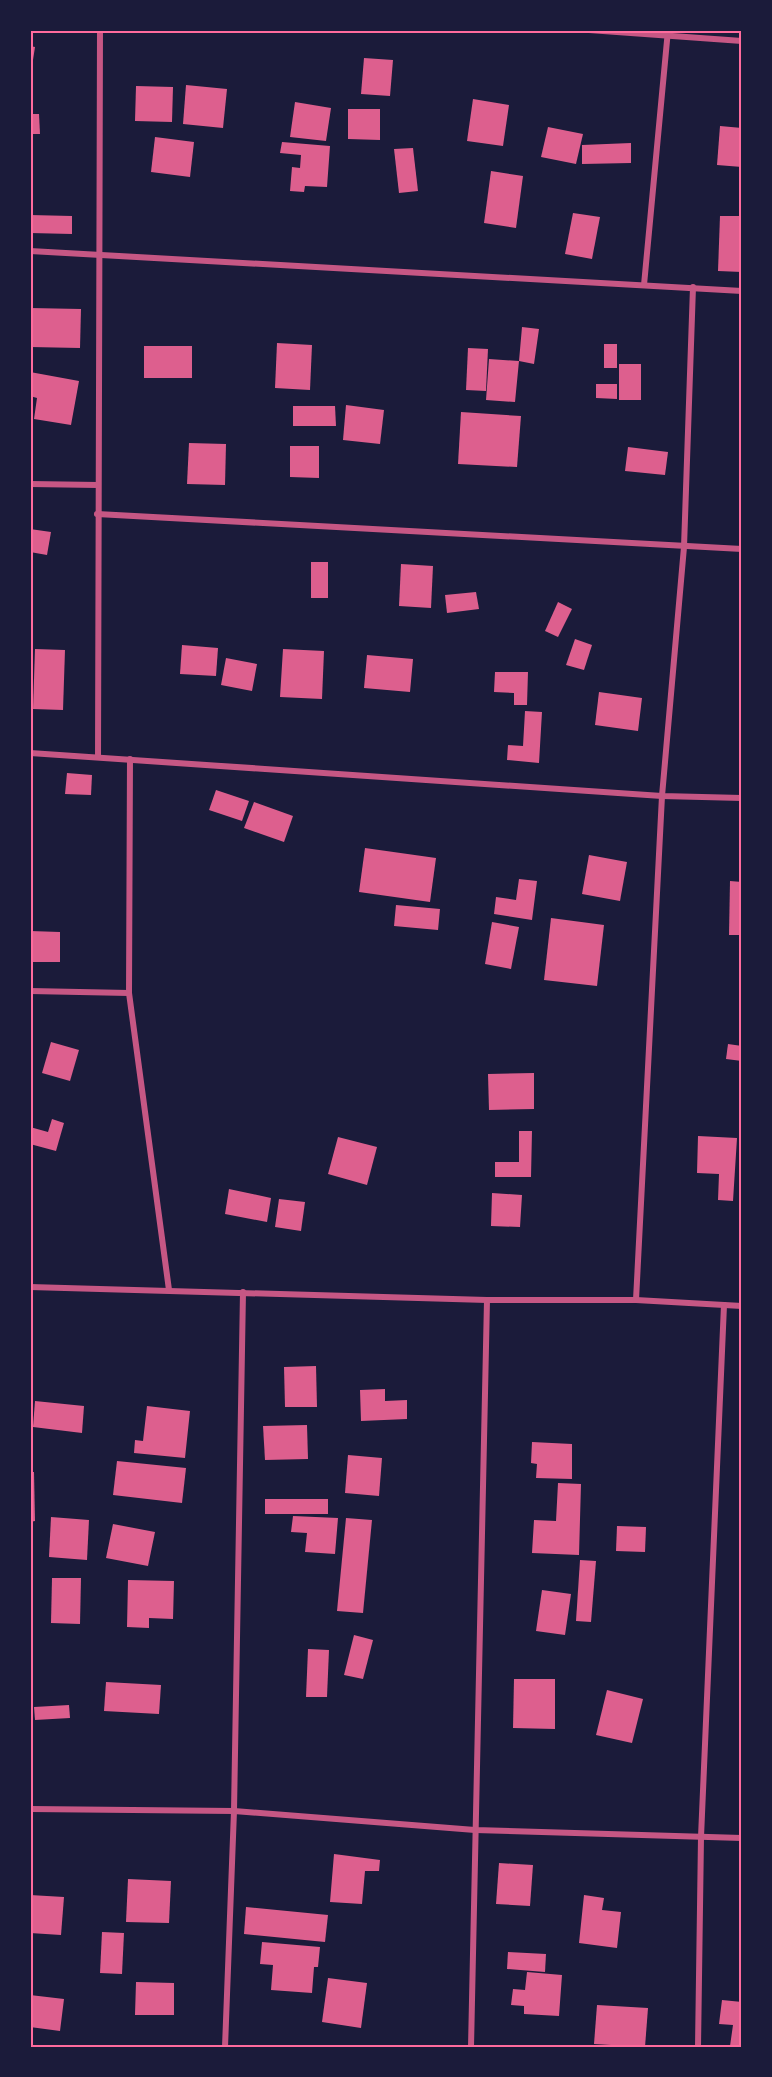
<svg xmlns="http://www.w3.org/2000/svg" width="772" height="2077" font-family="'Space Grotesk',sans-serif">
<rect width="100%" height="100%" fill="#1b1b3a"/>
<!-- building -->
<g fill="#dd5f8e">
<polygon points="30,46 35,47 33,60 30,60"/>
<polygon points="364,58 393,60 390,96 361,94"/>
<polygon points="186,85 227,89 223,128 183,124"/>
<polygon points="136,86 173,87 172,122 135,121"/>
<polygon points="473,99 509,105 503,146 467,141"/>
<polygon points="295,102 331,108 326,141 290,137"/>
<polygon points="348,109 380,109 380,140 348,139"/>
<polygon points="30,114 39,114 40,134 30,134"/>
<polygon points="720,126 742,128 742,167 717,165"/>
<polygon points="548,127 583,134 576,164 541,157"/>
<polygon points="155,137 194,142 190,177 151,172"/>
<polygon points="282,142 330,146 327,187 305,186 304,192 290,191 292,167 300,168 301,155 280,153"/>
<polygon points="631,143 631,163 582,164 582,145"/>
<polygon points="413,148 418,191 399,193 394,149"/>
<polygon points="491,171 523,176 516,228 484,223"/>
<polygon points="573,213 600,217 592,259 565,254"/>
<polygon points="30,215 72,216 72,234 30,233"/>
<polygon points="720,216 742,216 742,272 718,271"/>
<polygon points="30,308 81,309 80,348 30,347"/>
<polygon points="522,327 539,329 534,364 519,361 515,402 486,400 489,359 519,361"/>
<polygon points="277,343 312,345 310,390 275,388"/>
<rect x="604" y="344" width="13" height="24"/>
<rect x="144" y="346" width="48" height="32"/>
<polygon points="468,348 488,349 486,391 466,390"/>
<rect x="619" y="364" width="22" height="36"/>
<polygon points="30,372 79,381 71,425 34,419 37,398 30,396"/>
<polygon points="596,384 617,384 617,399 596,398"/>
<polygon points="346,405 384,410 380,444 343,440"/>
<polygon points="293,406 335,406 336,426 293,426"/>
<polygon points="461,412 521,416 517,467 458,464"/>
<polygon points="189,443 226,444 225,485 187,484"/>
<polygon points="290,446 319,446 319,478 290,477"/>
<polygon points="628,447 668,452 665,475 625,471"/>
<polygon points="30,529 51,532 47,555 30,552"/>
<rect x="311" y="562" width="17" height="36"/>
<polygon points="401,564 433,566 431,608 399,606"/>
<polygon points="476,592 479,609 447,613 445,595"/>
<polygon points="558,602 572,609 558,637 545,631"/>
<polygon points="575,639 592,645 584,670 566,665"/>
<polygon points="182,645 218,648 216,676 180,674"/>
<polygon points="35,649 65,650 63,710 33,709"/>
<polygon points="283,649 324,651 322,699 280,697"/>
<polygon points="367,655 413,659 410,692 364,688"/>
<polygon points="226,658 257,664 252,691 221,685"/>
<polygon points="495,672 528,672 527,705 514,705 514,693 494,692"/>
<polygon points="599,692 642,698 638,731 595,725"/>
<polygon points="525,711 542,712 539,763 507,760 508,745 523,746"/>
<polygon points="67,773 92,775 91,795 65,794"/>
<polygon points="216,790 249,801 242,821 209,810"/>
<polygon points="254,802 293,816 284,842 244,828"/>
<polygon points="365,848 436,858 430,902 359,892"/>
<polygon points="589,855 627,862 620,901 582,894"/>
<polygon points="519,879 537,881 532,920 494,914 496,897 516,900"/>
<polygon points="730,881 742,882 742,935 729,935"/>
<polygon points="396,905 440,909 438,930 394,926"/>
<polygon points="551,918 604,925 597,986 544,980"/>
<polygon points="492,922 519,927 511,969 485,964"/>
<polygon points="30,931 60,932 60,962 30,962"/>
<polygon points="51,1042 79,1050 70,1081 42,1073"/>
<polygon points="728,1044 742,1046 742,1061 726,1059"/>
<polygon points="534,1073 534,1109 489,1110 488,1074"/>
<polygon points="52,1119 64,1123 56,1151 30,1144 30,1127 48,1132"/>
<polygon points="519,1131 532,1131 531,1177 495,1177 495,1162 519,1162"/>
<polygon points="698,1136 737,1138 733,1201 718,1200 719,1174 697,1173"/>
<polygon points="338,1137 377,1147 367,1185 328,1174"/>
<polygon points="229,1189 271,1198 267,1222 225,1214"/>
<polygon points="492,1193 522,1195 520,1227 491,1226"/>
<polygon points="279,1199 305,1202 301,1231 275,1227"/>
<polygon points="316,1366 317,1407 285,1407 284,1367"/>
<polygon points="385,1389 385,1401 407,1400 407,1419 361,1421 360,1390"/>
<polygon points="35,1401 84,1406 82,1433 33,1427"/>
<polygon points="147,1406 190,1411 185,1458 134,1453 135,1440 143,1441"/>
<polygon points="307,1425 308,1459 265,1460 263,1426"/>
<polygon points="532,1442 572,1444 572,1479 536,1478 537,1464 531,1463"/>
<polygon points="348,1455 382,1458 379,1496 345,1493"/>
<polygon points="117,1461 186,1468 182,1503 113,1495"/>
<polygon points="30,1472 34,1472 35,1521 30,1522"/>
<polygon points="558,1483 581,1484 579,1555 532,1553 534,1520 556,1521"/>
<rect x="265" y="1499" width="63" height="15"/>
<polygon points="293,1516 338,1518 335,1554 305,1552 307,1533 291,1532"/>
<polygon points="51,1517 89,1520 87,1560 49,1557"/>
<polygon points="346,1518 372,1520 363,1613 337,1611"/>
<polygon points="113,1524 155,1532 148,1566 106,1558"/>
<polygon points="617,1526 646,1527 645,1552 616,1551"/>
<polygon points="580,1560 596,1561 591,1622 576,1621"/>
<polygon points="52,1578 81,1578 80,1624 51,1623"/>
<polygon points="128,1580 174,1581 173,1619 149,1618 149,1628 127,1627"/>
<polygon points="542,1590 571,1594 565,1635 536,1631"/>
<polygon points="354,1635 373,1640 363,1679 344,1675"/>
<polygon points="308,1649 329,1650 327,1697 306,1697"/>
<polygon points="514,1679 555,1679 555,1729 513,1728"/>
<polygon points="106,1682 161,1685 159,1714 104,1711"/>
<polygon points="607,1690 643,1699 632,1743 596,1735"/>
<polygon points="69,1705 70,1718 35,1720 34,1707"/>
<polygon points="334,1854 380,1860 379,1871 365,1871 362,1904 330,1902"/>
<polygon points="499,1863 533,1865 530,1906 496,1904"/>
<polygon points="128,1879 171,1881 169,1923 126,1922"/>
<polygon points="30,1895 64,1897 61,1935 30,1933"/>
<polygon points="584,1895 604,1898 602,1910 621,1912 617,1948 579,1943"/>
<polygon points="246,1907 328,1915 325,1942 244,1934"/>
<polygon points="102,1932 124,1933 122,1974 100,1973"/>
<polygon points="262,1942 320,1947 318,1967 314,1967 312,1993 271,1990 273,1965 260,1964"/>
<polygon points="508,1952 546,1954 545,1972 507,1969"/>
<polygon points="527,1972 562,1975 559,2016 524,2014 524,2006 511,2005 513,1989 525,1990"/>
<polygon points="328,1978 367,1983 361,2028 322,2022"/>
<polygon points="136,1982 174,1983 174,2015 135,2015"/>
<polygon points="30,1995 64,1999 60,2031 30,2027"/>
<polygon points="722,2000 742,2002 742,2047 730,2046 733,2025 719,2024"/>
<polygon points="597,2005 648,2008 645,2047 594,2044"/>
</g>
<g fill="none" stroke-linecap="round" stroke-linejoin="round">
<!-- minor -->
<g stroke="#c65784" stroke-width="6">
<polyline points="589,30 742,41"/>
<polyline points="30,251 742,291"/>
<polyline points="644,285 668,30"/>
<polyline points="30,484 98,485"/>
<polyline points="97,514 742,549"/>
<polyline points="30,753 662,796 742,798"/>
<polyline points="98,757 100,30"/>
<polyline points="130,759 129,993 169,1290"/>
<polyline points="30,991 129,993"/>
<polyline points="30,1287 487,1300 636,1300 742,1306"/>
<polyline points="636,1300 662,796 684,547 693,287"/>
<polyline points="30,1809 234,1811 475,1830 742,1838"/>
<polyline points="225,2047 234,1811 243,1292"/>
<polyline points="471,2047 487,1300"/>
<polyline points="698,2047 701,1837 724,1305"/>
</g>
</g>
<!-- border -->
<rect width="772" height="2077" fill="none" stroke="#1b1b3a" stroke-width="63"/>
<rect x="32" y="32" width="708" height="2014" fill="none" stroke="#ff6b9d" stroke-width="2"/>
</svg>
